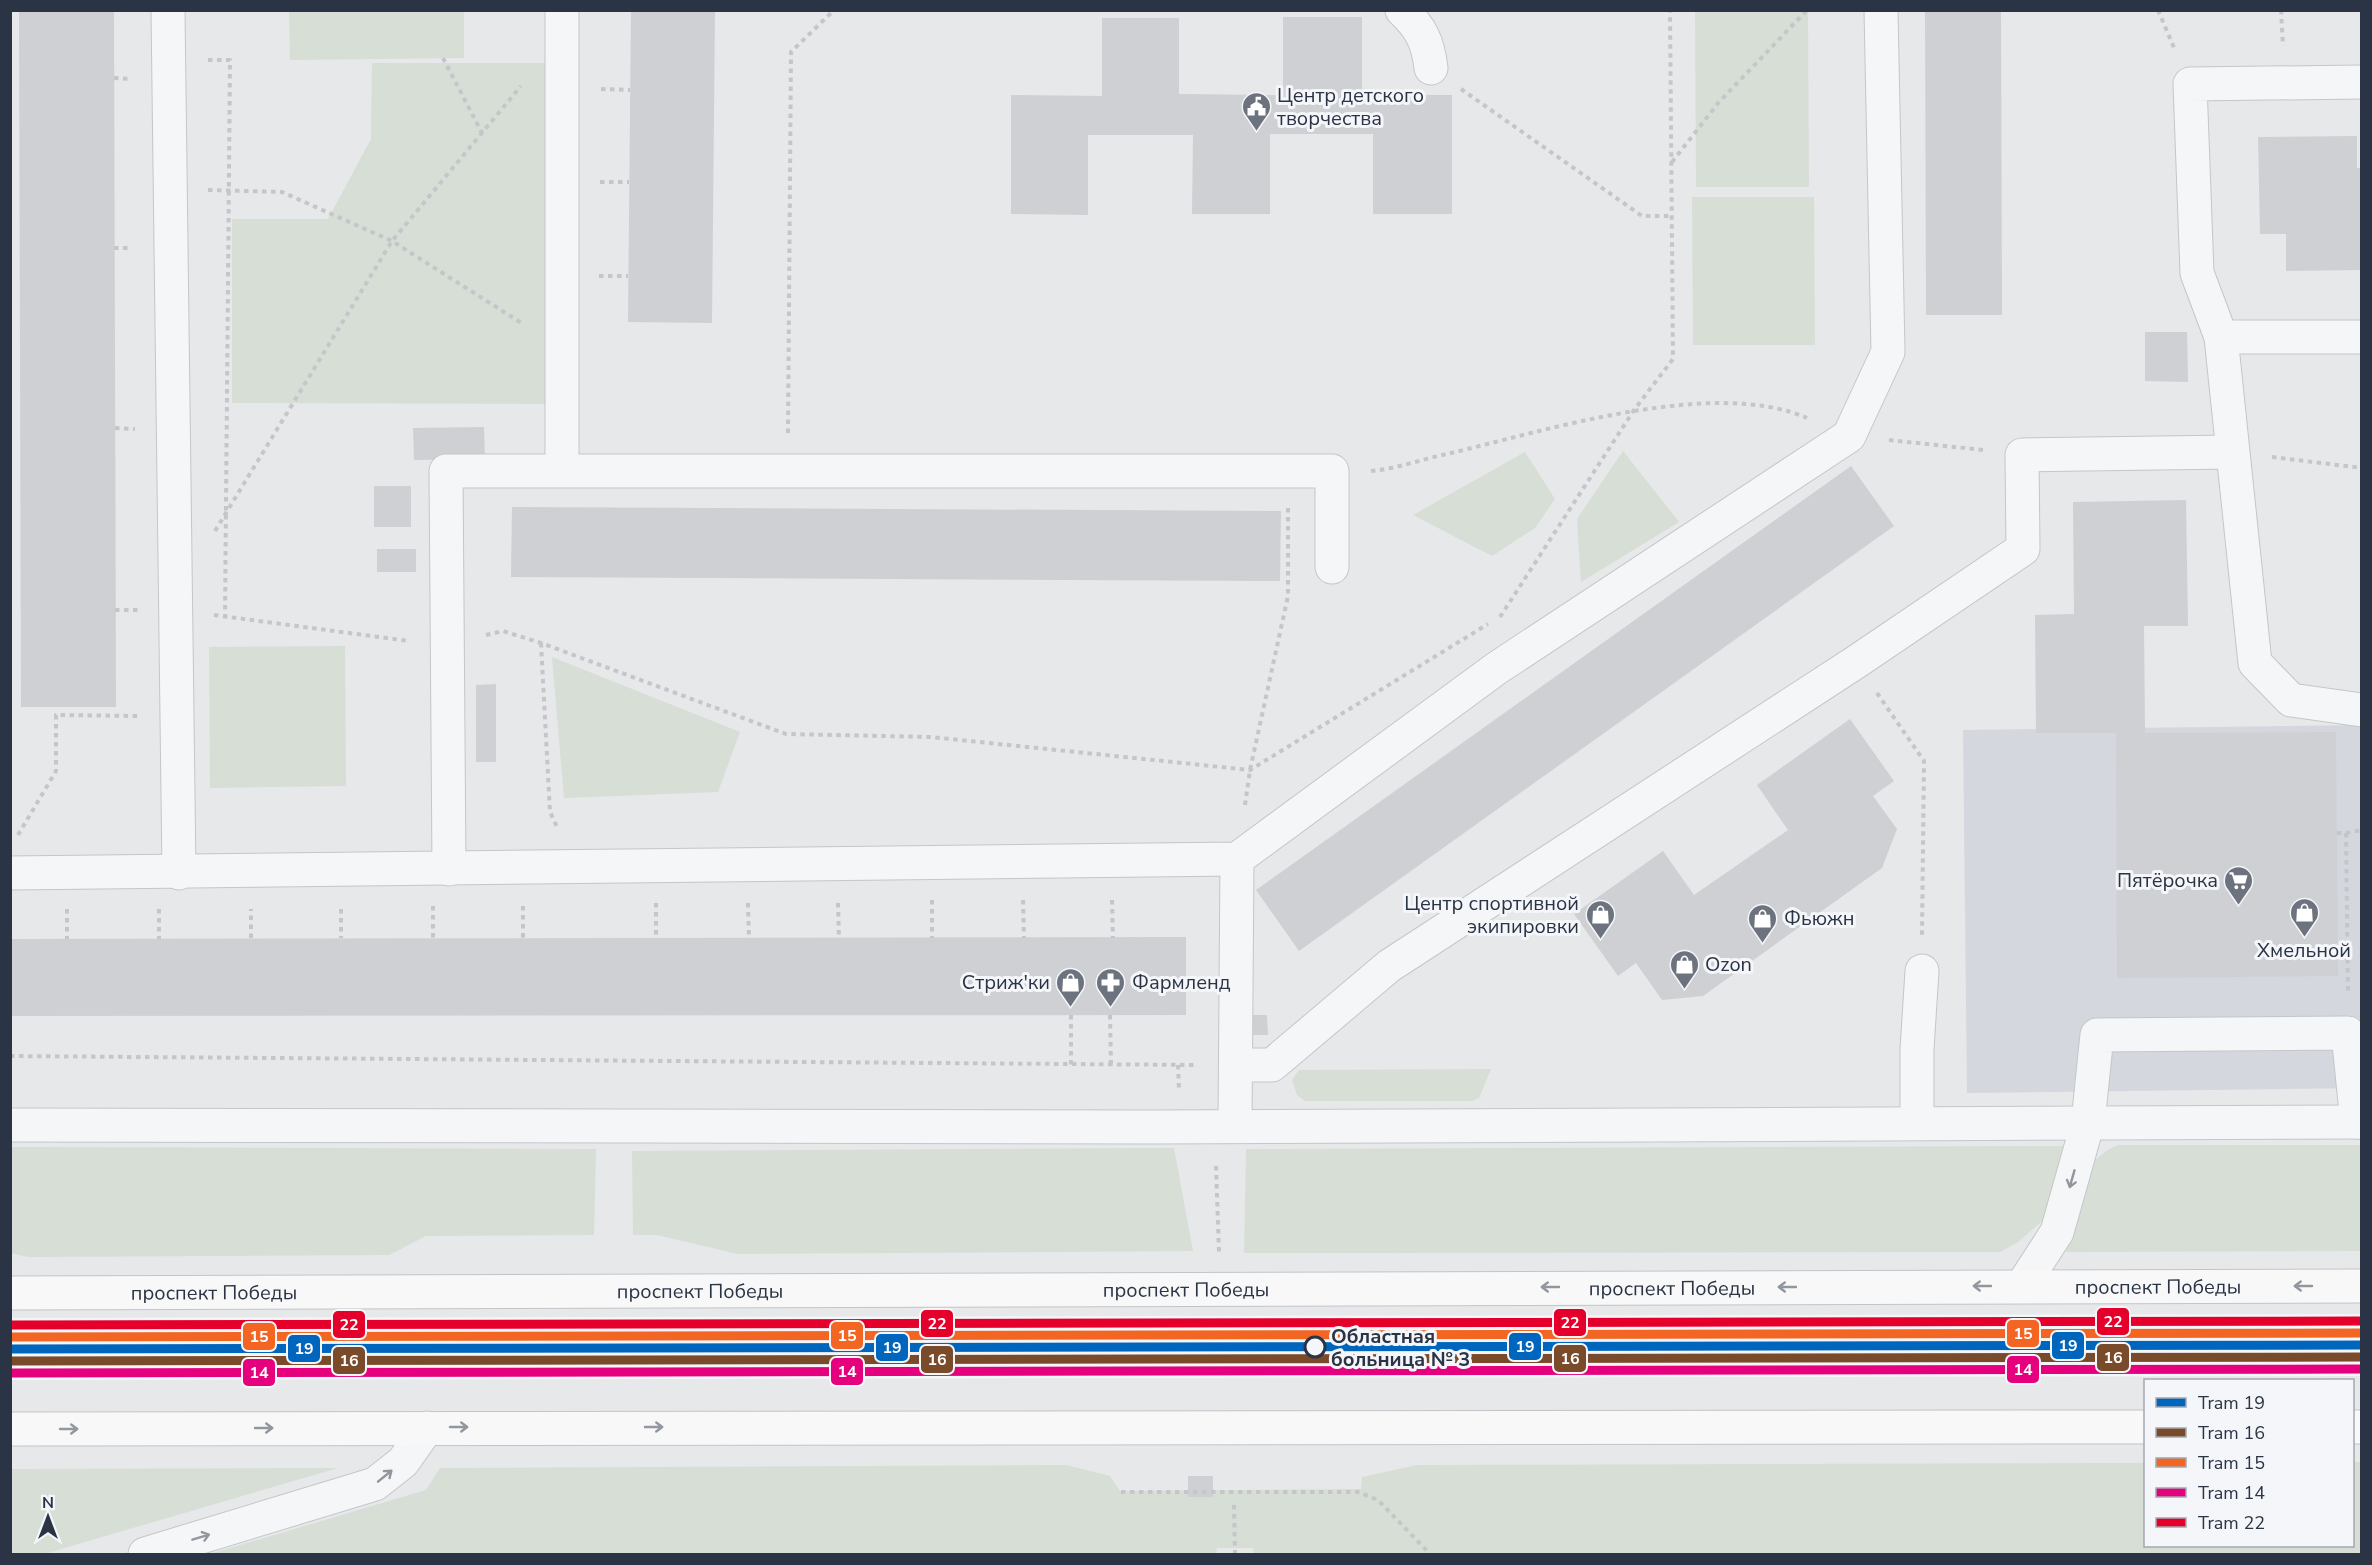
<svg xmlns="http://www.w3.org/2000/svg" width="2372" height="1565" font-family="'Nunito Sans',sans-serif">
<rect width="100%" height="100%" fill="#e6e8ea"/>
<!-- built -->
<polygon fill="#d4d7dd" points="2361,725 2361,1088 1967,1093 1963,730"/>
<!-- green -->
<g fill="#d6ded6">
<polygon points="289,11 464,11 464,58 290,60"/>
<polygon points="1695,11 1808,11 1809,187 1696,187"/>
<polygon points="372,63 560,63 560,404 232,403 232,219 328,219 371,139"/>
<polygon points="1692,197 1814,197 1815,345 1693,345"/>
<polygon points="1623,451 1679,522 1581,582 1577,519"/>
<polygon points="1525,452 1555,499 1535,528 1492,556 1413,515"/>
<polygon points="345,646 346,786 210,788 209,647"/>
<polygon points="552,657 740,732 718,792 564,798"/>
<polygon points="1491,1069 1479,1098 1472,1101 1305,1101 1297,1095 1292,1080 1299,1070"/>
<polygon points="2118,1145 2361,1145 2361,1251 2066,1252 2088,1166 2106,1151"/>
<polygon points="2064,1146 2046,1218 2018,1242 2000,1252 1244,1253 1246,1149"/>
<polygon points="11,1147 596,1149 594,1235 426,1236 389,1255 28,1257 11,1253"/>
<polygon points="1174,1148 1193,1251 738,1254 657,1235 633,1235 632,1151"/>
<polygon points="2353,1462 2362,1462 2361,1554 1254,1554 1253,1548 1217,1548 1216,1554 210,1554 426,1490 440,1468 1066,1465 1110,1476 1120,1491 1361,1489 1362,1477 1417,1465 2145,1463 2146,1546 2352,1546"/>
<polygon points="338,1468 44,1554 11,1554 11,1469"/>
</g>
<!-- building -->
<g fill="#ced0d3">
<polygon points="19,10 114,10 116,707 21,707"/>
<polygon points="631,10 715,10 712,323 628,322"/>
<polygon points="1925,10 2001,10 2002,315 1926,315"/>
<polygon points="1283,17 1362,17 1362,95 1452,95 1452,214 1373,214 1373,134 1270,134 1270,214 1192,214 1193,135 1088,135 1088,215 1011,214 1011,95 1102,96 1102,18 1179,18 1179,94 1283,95"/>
<polygon points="2357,136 2357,168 2362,168 2362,270 2286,271 2286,234 2260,234 2258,137"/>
<polygon points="2145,332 2187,332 2188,382 2145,381"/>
<polygon points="484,427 485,459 414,460 413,428"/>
<polygon points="1851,466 1894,526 1299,951 1256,890"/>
<rect x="374" y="486" width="37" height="41"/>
<polygon points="2186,500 2188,626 2144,626 2145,733 2336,732 2338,976 2117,978 2116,733 2036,733 2035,615 2074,614 2073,502"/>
<polygon points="512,507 1281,511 1280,581 511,577"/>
<rect x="377" y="549" width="39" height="23"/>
<polygon points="496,684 496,762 476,762 476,685"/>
<polygon points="1850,719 1894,781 1873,796 1897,829 1882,868 1703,996 1662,1000 1636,963 1618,976 1574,914 1663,851 1694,895 1788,830 1757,785"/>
<polygon points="1186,937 1186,1015 10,1016 10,939"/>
<polygon points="1244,1015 1267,1015 1268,1035 1244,1035"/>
<rect x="1188" y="1476" width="25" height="21"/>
</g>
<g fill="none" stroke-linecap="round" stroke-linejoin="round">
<defs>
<g id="minor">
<polyline points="168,10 179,873"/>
<path d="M1402,10C1421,28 1428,42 1431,68"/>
<polyline points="2362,82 2190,84 2197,273 2221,337 2255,663 2291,700 2362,710"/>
<polyline points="2221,337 2362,337"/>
<polyline points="562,470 562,10"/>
<polyline points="449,869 446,471 1332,471 1332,567"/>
<polyline points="10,873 1237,859 1497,668 1849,436 1888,352 1881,10"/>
<polyline points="1236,1065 1272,1065 1389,966 1856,662 2023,549 2022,455 2232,452"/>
<polyline points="1917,1122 1917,1049 1922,971"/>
<polyline points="10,1125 1153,1127 2362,1122"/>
<polyline points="1235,1125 1237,859"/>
<polyline points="2022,1286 2057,1232 2088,1122 2097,1035 2348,1033 2357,1122"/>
<polyline points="145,1554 375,1484 403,1462 427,1428"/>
</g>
<g id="major">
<path id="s1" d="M10,1293L2362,1286"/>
<polyline points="2352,1427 2362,1427"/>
<polyline points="10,1429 2146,1427"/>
</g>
</defs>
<!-- minor casing -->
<use href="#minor" stroke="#c4c6c8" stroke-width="35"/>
<!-- major casing -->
<use href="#major" stroke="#c2c5c8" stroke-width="35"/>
<!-- path -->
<g stroke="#c5c6ca" stroke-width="4" stroke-dasharray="4.5 4.5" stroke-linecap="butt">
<polyline points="2158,10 2175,50"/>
<polyline points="2281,10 2283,46"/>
<polyline points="443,58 482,133"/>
<polyline points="208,60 230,60 225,616"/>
<polyline points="114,78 131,79"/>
<polyline points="601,89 630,90"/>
<polyline points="1461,89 1642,216 1671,216"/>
<polyline points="1672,162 1719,102 1807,10"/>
<polyline points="600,182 629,182"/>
<polyline points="208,190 282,192 392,241 523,324"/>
<polyline points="114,248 132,248"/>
<polyline points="599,276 628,276"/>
<polyline points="115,428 135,429"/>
<polyline points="788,433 791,52 834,10"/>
<polyline points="1889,440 1983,450"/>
<polyline points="2272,457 2362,468"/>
<path d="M1371,471C1396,469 1422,459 1447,454C1545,431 1713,377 1807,418"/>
<polyline points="215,531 392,241 521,86"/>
<polyline points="115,610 138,610"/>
<polyline points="214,615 409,641"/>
<polyline points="1500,617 1634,410 1673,359 1670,10"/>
<polyline points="486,635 503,631 541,643 786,734 931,737 1250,770 1488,624"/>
<polyline points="541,643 550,812 558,829"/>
<polyline points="1877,693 1924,761 1922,935"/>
<polyline points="1245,805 1250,770 1288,596 1288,508"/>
<polyline points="2337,833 2346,833 2348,995"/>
<polyline points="2346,833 2362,830"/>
<polyline points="18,835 56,771 56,715 138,716"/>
<polyline points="932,900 932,938"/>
<polyline points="1023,900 1024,938"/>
<polyline points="1112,900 1113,938"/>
<polyline points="656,903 656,938"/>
<polyline points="748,903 749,938"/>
<polyline points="838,903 839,938"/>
<polyline points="433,906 433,938"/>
<polyline points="523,906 523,938"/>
<polyline points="67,909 67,939"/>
<polyline points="159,909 159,939"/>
<polyline points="341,909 341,938"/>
<polyline points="251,938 251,909"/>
<polyline points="1071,1015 1071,1065"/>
<polyline points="1110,1015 1111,1065"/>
<polyline points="10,1056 1198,1065"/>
<polyline points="1178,1065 1179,1089"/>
<polyline points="1216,1166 1219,1252"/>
<polyline points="1121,1492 1358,1492 1378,1500 1430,1554"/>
<polyline points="1234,1505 1235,1554"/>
</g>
<!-- minor -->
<use href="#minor" stroke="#f5f6f7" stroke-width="33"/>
<!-- major -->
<use href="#major" stroke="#f8f8f8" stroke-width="33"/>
<defs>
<polyline id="tram-1" points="10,1349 2362,1345"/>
<polyline id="tram-2" points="10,1361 2362,1357"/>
<polyline id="tram-3" points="10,1337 2362,1333"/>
<polyline id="tram-4" points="10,1373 2362,1369"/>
<polyline id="tram-5" points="10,1325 2362,1321"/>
</defs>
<!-- tram-1 casing -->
<use href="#tram-1" stroke="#f4f6f9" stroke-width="14"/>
<!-- tram-2 casing -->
<use href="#tram-2" stroke="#f4f6f9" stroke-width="14"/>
<!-- tram-3 casing -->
<use href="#tram-3" stroke="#f4f6f9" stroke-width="14"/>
<!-- tram-4 casing -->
<use href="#tram-4" stroke="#f4f6f9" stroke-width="14"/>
<!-- tram-5 casing -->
<use href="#tram-5" stroke="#f4f6f9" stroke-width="14"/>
<!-- tram-1 -->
<use href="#tram-1" stroke="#0065bd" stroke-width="9"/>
<!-- tram-2 -->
<use href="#tram-2" stroke="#7a4b2a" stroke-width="9"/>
<!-- tram-3 -->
<use href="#tram-3" stroke="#f26522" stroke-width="9"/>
<!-- tram-4 -->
<use href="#tram-4" stroke="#e5007d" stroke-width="9"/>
<!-- tram-5 -->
<use href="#tram-5" stroke="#e4002b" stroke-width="9"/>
</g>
<!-- one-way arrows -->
<defs><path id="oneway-shaft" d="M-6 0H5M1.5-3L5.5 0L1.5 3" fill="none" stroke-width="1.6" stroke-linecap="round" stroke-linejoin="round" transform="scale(1.5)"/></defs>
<g stroke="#90959e">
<use href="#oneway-shaft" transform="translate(2072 1179) rotate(106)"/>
<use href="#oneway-shaft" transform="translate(385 1476) rotate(-39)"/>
<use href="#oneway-shaft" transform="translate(201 1537) rotate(-17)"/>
</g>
<g stroke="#92969e">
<use href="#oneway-shaft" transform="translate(1982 1286) rotate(180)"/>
<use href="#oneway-shaft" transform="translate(2303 1286) rotate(180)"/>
<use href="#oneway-shaft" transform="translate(1550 1287) rotate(180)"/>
<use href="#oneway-shaft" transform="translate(1787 1287) rotate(180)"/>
<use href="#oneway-shaft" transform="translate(459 1427)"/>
<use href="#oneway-shaft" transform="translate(654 1427)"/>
<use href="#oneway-shaft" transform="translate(264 1428)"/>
<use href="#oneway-shaft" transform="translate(69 1429)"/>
</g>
<!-- icons -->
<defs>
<symbol id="civic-pin" viewBox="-11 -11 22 30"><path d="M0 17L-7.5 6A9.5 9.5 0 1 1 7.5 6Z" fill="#6c737f" stroke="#f4f6f9"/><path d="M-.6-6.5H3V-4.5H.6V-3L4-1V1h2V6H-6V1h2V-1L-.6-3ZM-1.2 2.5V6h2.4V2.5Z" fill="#fff"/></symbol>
<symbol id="supermarket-pin" viewBox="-11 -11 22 30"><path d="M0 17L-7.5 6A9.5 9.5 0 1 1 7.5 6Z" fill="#6c737f" stroke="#f4f6f9"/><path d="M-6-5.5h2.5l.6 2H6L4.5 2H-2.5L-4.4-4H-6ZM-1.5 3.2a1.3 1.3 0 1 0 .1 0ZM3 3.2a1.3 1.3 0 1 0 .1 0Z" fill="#fff"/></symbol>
<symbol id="shop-pin" viewBox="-11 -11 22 30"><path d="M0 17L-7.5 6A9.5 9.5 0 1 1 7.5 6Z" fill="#6c737f" stroke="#f4f6f9"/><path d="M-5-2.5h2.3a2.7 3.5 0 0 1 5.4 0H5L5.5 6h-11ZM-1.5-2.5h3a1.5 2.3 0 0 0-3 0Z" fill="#fff"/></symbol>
<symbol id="pharmacy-pin" viewBox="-11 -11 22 30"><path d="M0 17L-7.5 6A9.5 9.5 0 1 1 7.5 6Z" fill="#6c737f" stroke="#f4f6f9"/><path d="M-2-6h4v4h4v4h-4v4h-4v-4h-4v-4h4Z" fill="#fff"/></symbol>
</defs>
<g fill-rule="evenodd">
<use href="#civic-pin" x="1240" y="90" width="33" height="45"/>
<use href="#supermarket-pin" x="2222" y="864" width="33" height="45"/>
<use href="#shop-pin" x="2288" y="896" width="33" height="45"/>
<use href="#shop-pin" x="1584" y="898" width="33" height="45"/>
<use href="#shop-pin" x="1746" y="902" width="33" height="45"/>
<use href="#shop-pin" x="1668" y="948" width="33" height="45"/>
<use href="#shop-pin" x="1054" y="966" width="33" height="45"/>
<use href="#pharmacy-pin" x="1094" y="966" width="33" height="45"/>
</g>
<!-- markers -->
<circle fill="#f4f6f9" stroke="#2b3445" stroke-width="3" cx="1315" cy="1347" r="10"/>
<g text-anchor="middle" stroke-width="6" stroke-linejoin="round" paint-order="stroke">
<!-- poi labels -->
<g font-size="20" fill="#2b3445" stroke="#f4f6f9" text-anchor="start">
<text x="1277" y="102">Центр детского<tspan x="1277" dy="23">творчества</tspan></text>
<text x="2218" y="887" text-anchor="end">Пятёрочка</text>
<text x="1579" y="910" text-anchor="end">Центр спортивной<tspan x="1579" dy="23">экипировки</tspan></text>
<text x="1784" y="925">Фьюжн</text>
<text x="2304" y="957" text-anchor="middle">Хмельной</text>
<text x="1705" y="971">Ozon</text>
<text x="1050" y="989" text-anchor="end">Стриж'ки</text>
<text x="1132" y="989">Фармленд</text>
</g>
<!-- street labels -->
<g font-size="20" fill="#2b3445" stroke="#f4f6f9">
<text dy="7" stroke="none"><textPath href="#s1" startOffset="2148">проспект Победы</textPath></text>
<text dy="7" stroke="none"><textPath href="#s1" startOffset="1662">проспект Победы</textPath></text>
<text dy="7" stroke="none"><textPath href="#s1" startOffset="1176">проспект Победы</textPath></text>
<text dy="7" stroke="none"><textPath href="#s1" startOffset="690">проспект Победы</textPath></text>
<text dy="7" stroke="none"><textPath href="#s1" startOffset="204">проспект Победы</textPath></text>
</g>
<!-- stop labels -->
<g font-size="20" font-weight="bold" fill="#2b3445" stroke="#f4f6f9" text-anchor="start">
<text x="1331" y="1343">Областная<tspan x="1331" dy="23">больница № 3</tspan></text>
</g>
</g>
<g stroke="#f4f6f9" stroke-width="2">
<rect x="2096" y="1307" width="34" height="29" rx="6" fill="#e4002b"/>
<rect x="1553" y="1308" width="34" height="29" rx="6" fill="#e4002b"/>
<rect x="920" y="1309" width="34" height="29" rx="6" fill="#e4002b"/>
<rect x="332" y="1310" width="34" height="29" rx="6" fill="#e4002b"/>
<rect x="2006" y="1319" width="34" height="29" rx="6" fill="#f26522"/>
<rect x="830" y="1321" width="34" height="29" rx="6" fill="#f26522"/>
<rect x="242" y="1322" width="34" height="29" rx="6" fill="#f26522"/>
<rect x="2051" y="1331" width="34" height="29" rx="6" fill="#0065bd"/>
<rect x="1508" y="1332" width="34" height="29" rx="6" fill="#0065bd"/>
<rect x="875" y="1333" width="34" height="29" rx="6" fill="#0065bd"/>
<rect x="287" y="1334" width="34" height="29" rx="6" fill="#0065bd"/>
<rect x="2096" y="1343" width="34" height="29" rx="6" fill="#7a4b2a"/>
<rect x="1553" y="1344" width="34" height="29" rx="6" fill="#7a4b2a"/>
<rect x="920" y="1345" width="34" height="29" rx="6" fill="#7a4b2a"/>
<rect x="332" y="1346" width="34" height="29" rx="6" fill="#7a4b2a"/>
<rect x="2006" y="1355" width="34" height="29" rx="6" fill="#e5007d"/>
<rect x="830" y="1357" width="34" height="29" rx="6" fill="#e5007d"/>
<rect x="242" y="1358" width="34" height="29" rx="6" fill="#e5007d"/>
</g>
<g font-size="16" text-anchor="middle" font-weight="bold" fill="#fff">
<text x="2113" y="1327">22</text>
<text x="1570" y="1328">22</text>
<text x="937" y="1329">22</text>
<text x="349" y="1330">22</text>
<text x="2023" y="1339">15</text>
<text x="847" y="1341">15</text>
<text x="259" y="1342">15</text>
<text x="2068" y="1351">19</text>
<text x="1525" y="1352">19</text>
<text x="892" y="1353">19</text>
<text x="304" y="1354">19</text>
<text x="2113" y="1363">16</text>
<text x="1570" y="1364">16</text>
<text x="937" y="1365">16</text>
<text x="349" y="1366">16</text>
<text x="2023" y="1375">14</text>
<text x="847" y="1377">14</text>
<text x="259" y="1378">14</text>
</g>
<!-- border -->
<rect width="2372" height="1565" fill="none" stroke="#2b3445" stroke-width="24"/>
<!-- legend -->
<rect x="2144" y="1379" width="210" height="168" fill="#f4f6f9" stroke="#a4a8b1" stroke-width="1.5"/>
<rect x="2156" y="1398" width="30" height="9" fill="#0065bd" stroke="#a4a8b1" stroke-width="1.5"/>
<text x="2198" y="1409" font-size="18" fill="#2b3445">Tram 19</text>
<rect x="2156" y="1428" width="30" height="9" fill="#7a4b2a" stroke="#a4a8b1" stroke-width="1.5"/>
<text x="2198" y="1439" font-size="18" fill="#2b3445">Tram 16</text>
<rect x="2156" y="1458" width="30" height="9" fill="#f26522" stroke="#a4a8b1" stroke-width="1.5"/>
<text x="2198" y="1469" font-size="18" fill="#2b3445">Tram 15</text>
<rect x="2156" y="1488" width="30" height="9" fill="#e5007d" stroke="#a4a8b1" stroke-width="1.5"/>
<text x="2198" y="1499" font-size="18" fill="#2b3445">Tram 14</text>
<rect x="2156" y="1518" width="30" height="9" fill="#e4002b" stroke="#a4a8b1" stroke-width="1.5"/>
<text x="2198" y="1529" font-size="18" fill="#2b3445">Tram 22</text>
<!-- north arrow -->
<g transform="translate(48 1517)" stroke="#f4f6f9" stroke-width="4.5" paint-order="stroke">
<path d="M0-4.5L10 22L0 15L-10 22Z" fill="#2b3445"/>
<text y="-9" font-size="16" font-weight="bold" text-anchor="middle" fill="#2b3445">N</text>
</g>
</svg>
